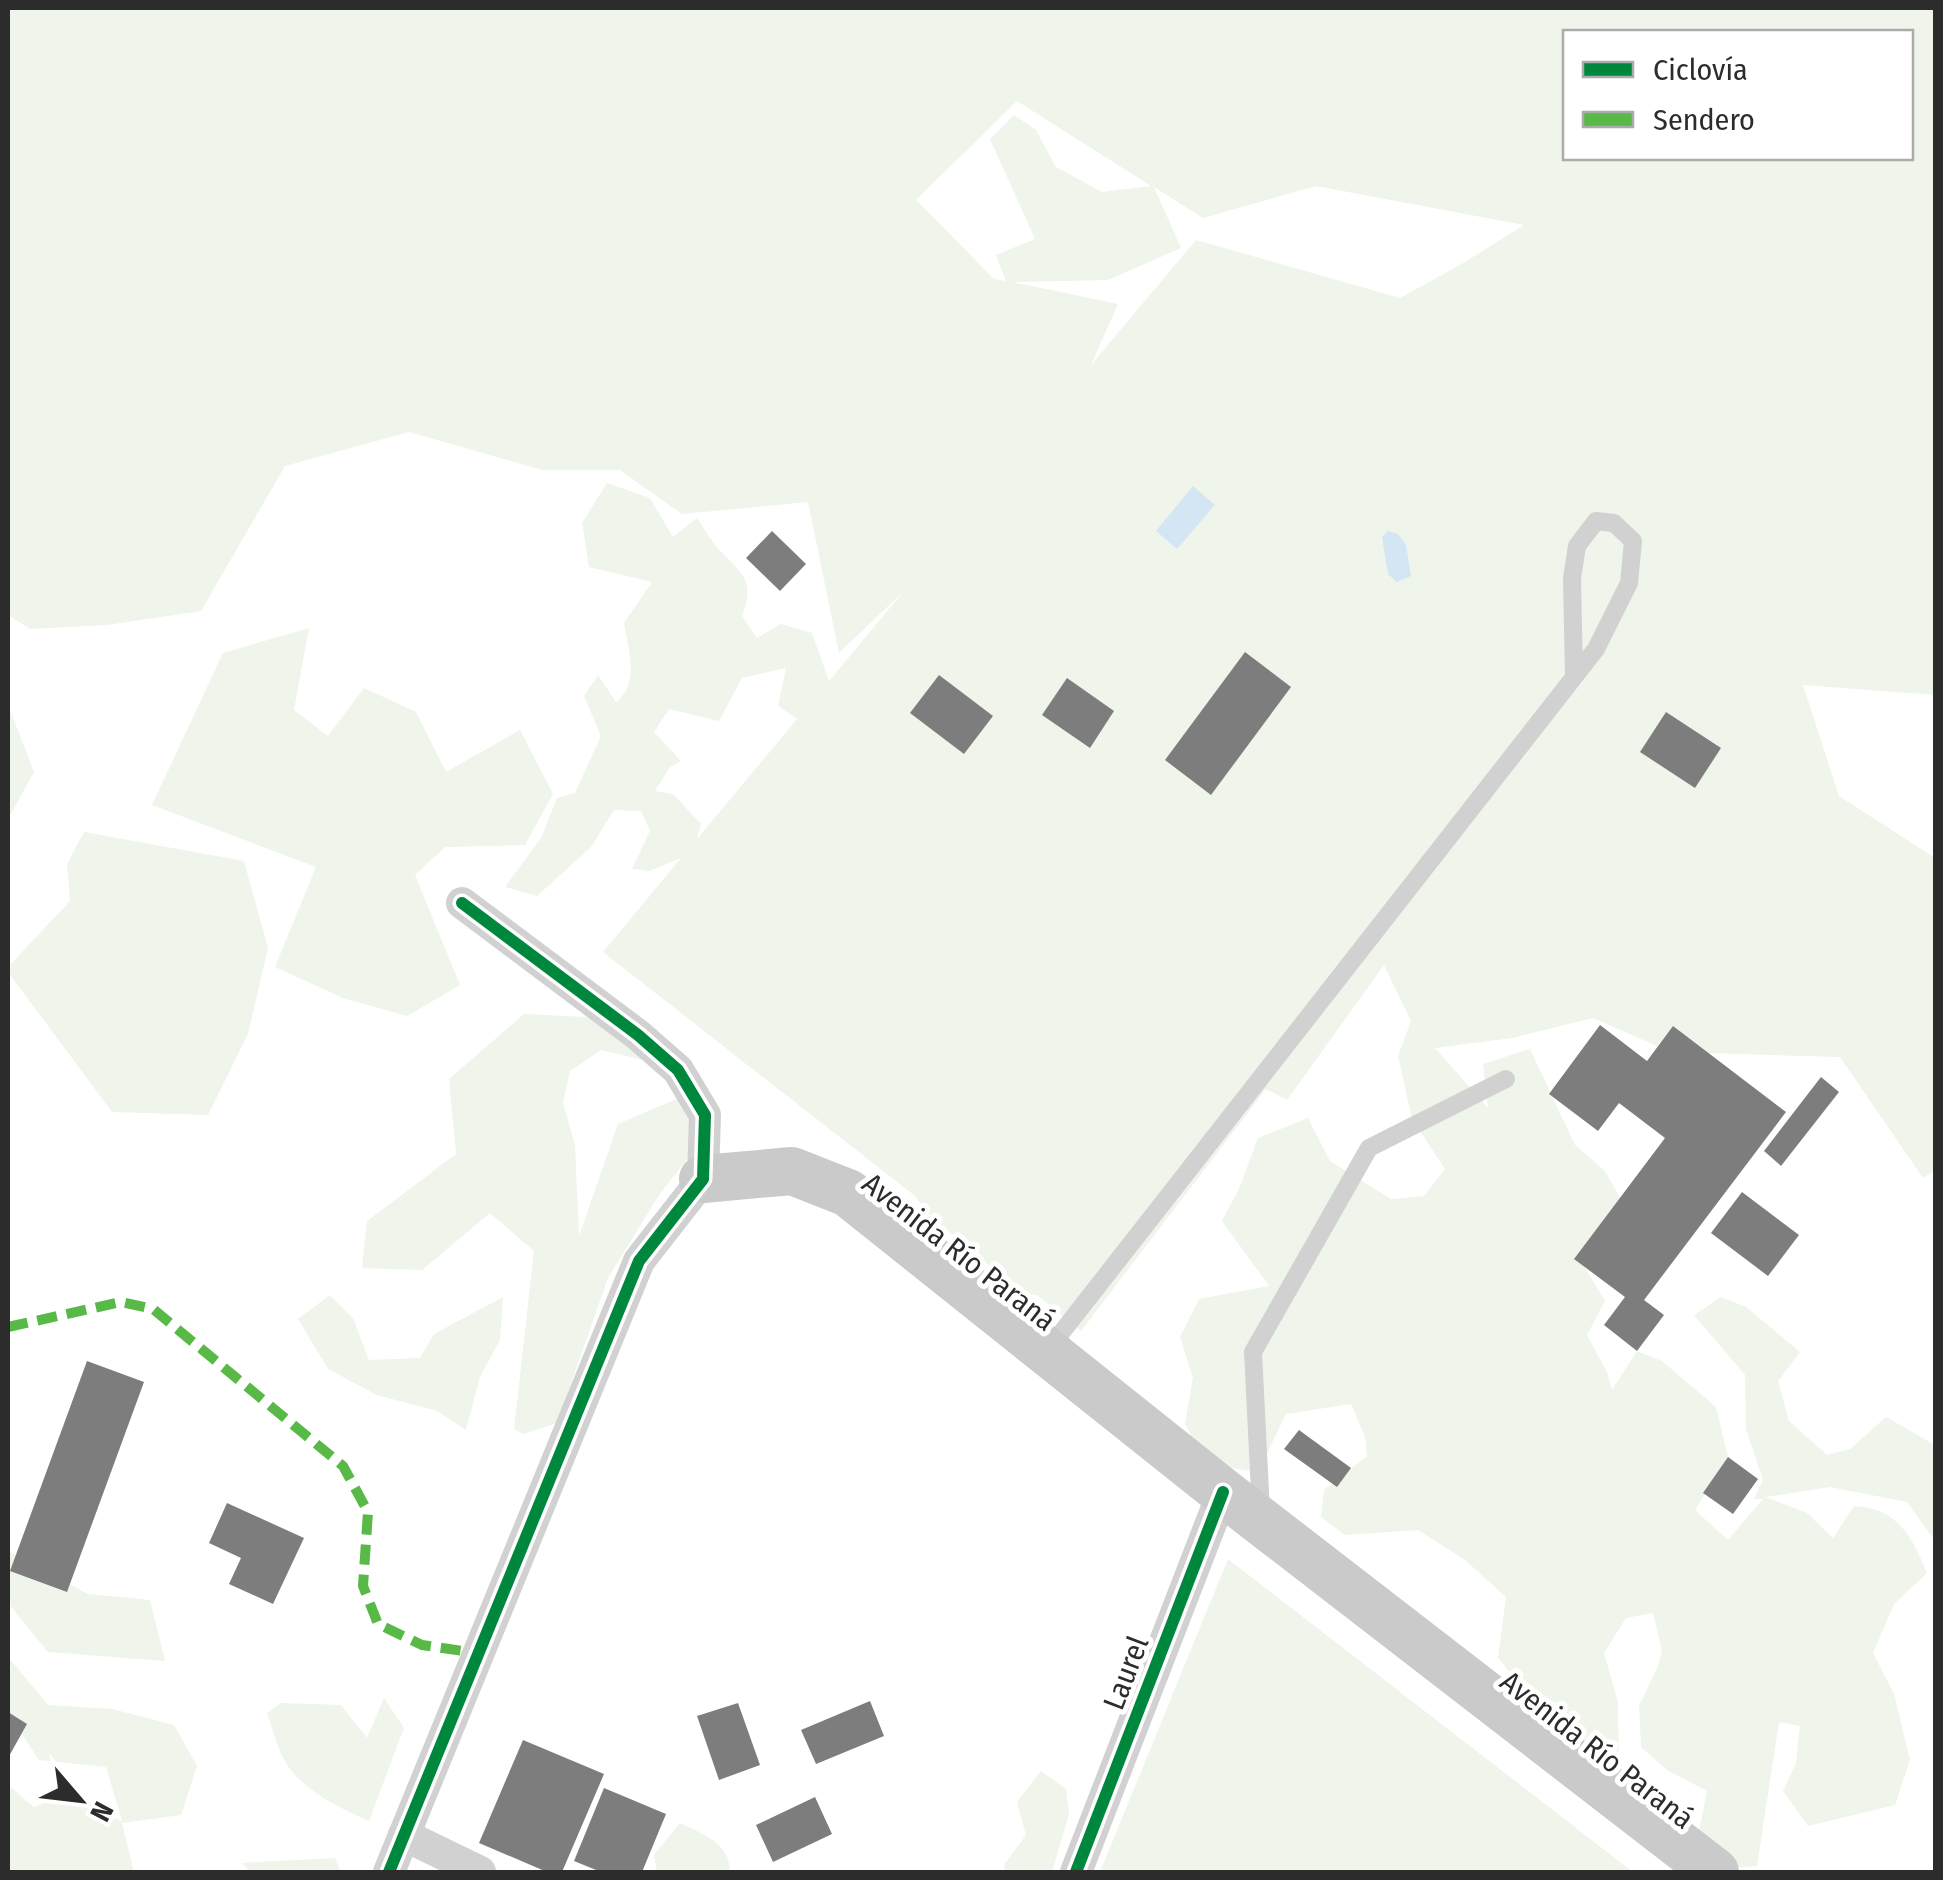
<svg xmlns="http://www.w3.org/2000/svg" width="1943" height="1880" font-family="'Fira Sans Condensed',sans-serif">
<rect width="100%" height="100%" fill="#fff"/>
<!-- green -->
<g fill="#eff5ea" fill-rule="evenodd">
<path d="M8,8H1935V695L1803,685L1839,796L1935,858V1171L1923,1178L1840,1057L1707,1053L1673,1026L1657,1046L1593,1018L1512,1038L1435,1048L1488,1108L1483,1064L1530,1049L1575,1145L1605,1171L1626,1208L1582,1263L1605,1301L1587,1335L1607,1372L1612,1390L1637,1351L1662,1361L1716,1407L1728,1457L1695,1510L1728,1540L1763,1499H1754L1763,1480L1746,1429L1745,1375L1694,1315L1721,1297L1746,1307L1800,1352L1778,1381L1789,1421L1827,1455L1850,1449L1886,1417L1935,1445V1541L1907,1502L1830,1487L1766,1497L1807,1513L1833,1538L1854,1506C1898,1508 1912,1537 1927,1573L1894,1604L1873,1653L1894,1694L1910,1760L1895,1805L1808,1826L1783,1791L1796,1763L1800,1726L1779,1722L1757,1866L1711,1870L1694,1856L1707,1791L1667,1770L1641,1747L1639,1706L1658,1666L1662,1651L1653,1613L1626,1618L1604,1653L1618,1702L1619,1768L1591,1760L1552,1725L1498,1658L1506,1597L1465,1560L1418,1530L1345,1535L1321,1517L1324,1490L1367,1456L1365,1437L1351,1404L1286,1414L1258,1472L1205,1464L1185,1423L1193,1378L1180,1337L1199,1299L1269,1286L1222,1221L1239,1189L1258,1138L1308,1118L1330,1161L1391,1199L1424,1196L1445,1169L1412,1119L1398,1056L1411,1021L1384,965L1287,1100L1266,1089L1081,1331L1037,1295L1023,1294L931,1217L915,1196L603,952L681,858L649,871L632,869L650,831L641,811L614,810L591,847L537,896L505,887L541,838L557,798L575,793L601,736L584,696L598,675L616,702C641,682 628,651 624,623L652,582L589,567L582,523L607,483L650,498L673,537L697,518C703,527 709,537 716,546C739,573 757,577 742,616L757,638L781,624L812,633L829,681L903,592L839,653L808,502L682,514L620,470H542L409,432L285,466L201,611L107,625L30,629L8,615ZM1566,32H1910V158H1566ZM1017,101L1151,186L1102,192L1056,167L1036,130L1014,115L990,139L1035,239L996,255L1006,281L994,279L916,200ZM1316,186L1524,225L1460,265L1400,298L1196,240L1091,365L1118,304L1013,282L1108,280L1181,248L1154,187L1203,218ZM786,668L778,706L797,719L697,839L701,824L673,794L655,791L670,767L681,761L654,732L669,709L719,721L742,678Z"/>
<polygon points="309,628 294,710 328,736 364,688 416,712 446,772 520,730 553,794 525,845 445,847 415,875 460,985 407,1016 343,998 275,967 316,867 152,805 223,653"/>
<polygon points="8,705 34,772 8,819"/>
<polygon points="84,832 244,861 268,948 248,1034 208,1115 112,1112 8,972 8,967 70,901 67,864"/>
<polygon points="524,1014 585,1017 656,1028 672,1067 601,1050 570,1071 563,1103 575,1145 579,1236 618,1124 688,1094 703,1139 659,1195 608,1278 557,1423 523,1434 514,1429 534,1251 490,1213 422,1270 362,1268 367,1221 456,1154 449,1079"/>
<polygon points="330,1295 353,1318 369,1360 420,1358 434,1334 503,1297 500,1340 480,1377 466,1430 437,1411 377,1395 328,1369 298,1319"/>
<polygon points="8,1551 88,1594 150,1600 165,1661 48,1652 8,1603"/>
<polygon points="1228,1559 1633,1872 1100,1872"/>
<polygon points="8,1657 48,1705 112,1709 174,1725 197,1766 181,1815 122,1823 134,1872 10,1872 8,1867 8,1785 34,1807 60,1796 122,1821 106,1767 39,1760 8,1713"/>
<path d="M384,1698L404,1728L369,1821C340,1808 307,1793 288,1766C278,1752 273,1730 267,1713L281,1703L341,1705L367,1738Z"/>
<polygon points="1041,1771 1066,1789 1069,1814 1052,1872 1005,1872 1004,1865 1026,1835 1017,1802"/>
<path d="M680,1823C703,1834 730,1843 730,1872H657L654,1855Z"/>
<polygon points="335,1858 341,1872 251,1872 242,1863"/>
</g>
<!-- water -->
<g fill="#d4e5f3">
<polygon points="1193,486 1215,505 1177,549 1156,531"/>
<polygon points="1388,531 1398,534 1406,545 1411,576 1397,582 1388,574 1382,537"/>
</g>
<!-- building -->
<g fill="#7d7d7d">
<polygon points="772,531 806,564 780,591 746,558"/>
<polygon points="1245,652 1291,687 1211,795 1165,760"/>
<polygon points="939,675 993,716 964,754 910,713"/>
<polygon points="1067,678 1114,711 1090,748 1042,715"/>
<polygon points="1666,712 1721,748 1695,788 1640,752"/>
<polygon points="1600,1025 1647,1061 1673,1026 1786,1112 1644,1300 1664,1315 1637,1351 1604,1325 1625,1297 1574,1259 1665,1138 1619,1103 1598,1131 1549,1094"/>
<polygon points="1821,1077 1839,1092 1781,1166 1764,1151"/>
<polygon points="1742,1192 1799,1235 1768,1276 1711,1233"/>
<polygon points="87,1361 144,1382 67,1592 10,1571"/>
<polygon points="1299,1430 1351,1468 1337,1487 1284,1449"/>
<polygon points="1728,1457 1758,1479 1733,1514 1703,1493"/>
<polygon points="227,1503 304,1538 273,1604 229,1584 241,1558 209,1543"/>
<polygon points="870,1701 884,1736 816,1764 801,1730"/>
<polygon points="738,1703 760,1765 719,1780 697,1716"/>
<polygon points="8,1712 27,1724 8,1758"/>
<polygon points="523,1740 604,1774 562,1872 547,1872 479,1843"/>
<polygon points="604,1788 666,1814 642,1872 601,1872 574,1861"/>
<polygon points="815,1797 832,1834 773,1862 756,1825"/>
</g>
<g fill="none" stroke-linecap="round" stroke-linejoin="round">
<!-- service -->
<g stroke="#d1d1d1" stroke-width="18">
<polyline points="1047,1351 1596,649 1629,583 1633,541 1614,523 1596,521 1577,546 1572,578 1574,676"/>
<polyline points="1261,1512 1253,1352 1369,1148 1506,1079"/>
</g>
<!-- minor -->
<g stroke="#d1d1d1" stroke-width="32">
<polyline points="404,1835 480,1872"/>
<polyline points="389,1872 639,1261 703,1179 705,1115 678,1070 638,1035 462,903"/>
<polyline points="1076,1872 1223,1492"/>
</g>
<!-- secondary -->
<polyline stroke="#cacaca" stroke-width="48" points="703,1179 792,1171 848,1193 1223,1492 1715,1872"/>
<!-- quiet -->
<polyline stroke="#58b947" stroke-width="10" stroke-dasharray="20 10" stroke-linecap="butt" points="8,1327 121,1302 153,1309 343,1466 368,1512 363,1586 378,1624 422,1645 477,1653"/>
<defs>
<g id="cycleway">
<polyline points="389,1872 639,1261 703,1179 705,1115 678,1070 638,1035 462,903"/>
<polyline points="1076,1872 1223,1492"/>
</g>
</defs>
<!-- cycleway casing -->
<use href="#cycleway" stroke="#fff" stroke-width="19"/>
<!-- cycleway -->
<use href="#cycleway" stroke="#00873e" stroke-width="12"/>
</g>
<g text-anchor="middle" stroke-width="10" stroke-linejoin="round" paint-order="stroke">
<!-- street labels -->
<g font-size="30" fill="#2c2c2c" stroke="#fff">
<text transform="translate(959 1252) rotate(38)" y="10">Avenida Río Paraná</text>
<text transform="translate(1126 1673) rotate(-69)" y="10">Laurel</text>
<text transform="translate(1597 1750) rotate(38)" y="10">Avenida Río Paraná</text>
</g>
</g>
<!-- border -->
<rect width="1943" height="1880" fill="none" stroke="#2c2c2c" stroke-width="20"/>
<!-- legend -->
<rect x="1563" y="30" width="350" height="130" fill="#ffffff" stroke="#ababab" stroke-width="2.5"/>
<rect x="1583" y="62" width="50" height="15" fill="#00873e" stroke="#ababab" stroke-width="2.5"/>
<text x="1653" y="80" font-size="30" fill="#2c2c2c">Ciclovía</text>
<rect x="1583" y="112" width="50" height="15" fill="#58b947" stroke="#ababab" stroke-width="2.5"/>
<text x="1653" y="130" font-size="30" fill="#2c2c2c">Sendero</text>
<!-- north arrow -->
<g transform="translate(80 1800) rotate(118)" stroke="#ffffff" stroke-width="8" paint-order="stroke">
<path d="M0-8L18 38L0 25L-18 38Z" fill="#2c2c2c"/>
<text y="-15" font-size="28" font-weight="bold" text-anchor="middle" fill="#2c2c2c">N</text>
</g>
</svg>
